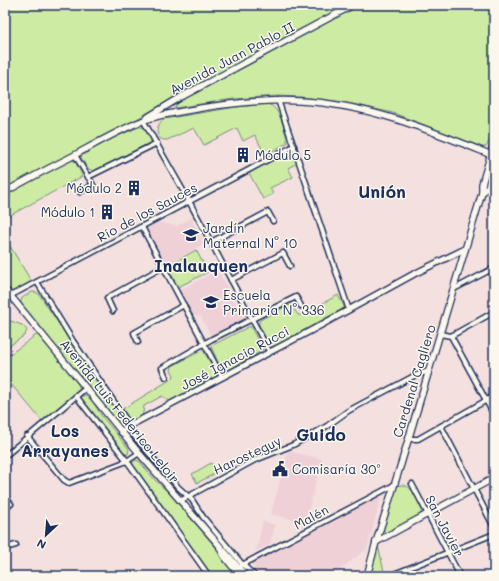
<svg xmlns="http://www.w3.org/2000/svg" width="499" height="581" font-family="Mali,sans-serif">
<rect width="100%" height="100%" fill="#f4e0df"/>
<filter id="ink" filterUnits="userSpaceOnUse"><feTurbulence type="fractalNoise" baseFrequency=".025" numOctaves="2"/><feDisplacementMap in="SourceGraphic" scale="8" xChannelSelector="R" yChannelSelector="G"/><feConvolveMatrix kernelMatrix="1 2 1 2 8 2 1 2 1" color-interpolation-filters="sRGB"/></filter>
<g filter="url(#ink)">
<!-- built -->
<g fill="#efd0d6">
<polygon points="191,218 204,244 166,265 146,228 156,222 177,226"/>
<polygon points="218,270 244,319 211,336 201,317 193,315 180,290"/>
<polygon points="288,451 322,459 305,523 271,514"/>
<polygon points="379,496 381,497 367,549 331,576 260,576 253,568 255,563"/>
<polygon points="263,521 275,525 270,544 256,551"/>
</g>
<!-- green -->
<g fill="#cdeba2" stroke="#748d80">
<polygon points="5,5 346,5 184,92 135,120 5,190"/>
<polygon points="360,5 494,5 494,132 486,147 482,147 393,113 344,102 301,97 277,96 233,99 175,108 176,105 183,100"/>
<path d="M268,104C281,109 283,127 287,138V143L265,155L255,135L243,141L237,128L204,145L194,128L167,140C154,141 155,125 164,119L236,107Z"/>
<polygon points="139,127 144,127 152,140 151,142 94,171 88,169 81,158 82,153 99,144"/>
<polygon points="292,150 297,163 288,168 293,177 270,188 273,194 263,199 249,173"/>
<polygon points="69,160 75,161 82,175 81,177 5,218 5,195"/>
<polygon points="5,238 33,284 13,293 5,286"/>
<polygon points="196,250 208,272 178,287 167,266"/>
<polygon points="32,292 35,292 39,294 123,420 122,424 118,423 21,303 21,300 22,298"/>
<polygon points="338,295 344,306 344,308 276,346 271,346 268,343 259,325 259,322 260,320 288,305 292,306 298,315 301,315"/>
<polygon points="5,319 22,325 27,330 25,335 5,349"/>
<polygon points="250,326 252,329 263,350 226,372 221,370 211,346"/>
<polygon points="36,335 40,336 78,384 80,388 78,394 43,422 5,377 5,358"/>
<polygon points="203,350 217,374 216,379 171,402 162,396 144,406 142,419 131,423 129,422 121,410 173,378 174,375 171,370 172,366"/>
<polygon points="84,395 90,397 101,415 129,449 128,454 126,455 123,453 80,399"/>
<polygon points="136,460 139,461 156,481 168,492 219,551 222,559 237,576 212,576 133,467 132,463"/>
<polygon points="211,463 216,473 197,483 192,474"/>
<path d="M401,485C413,485 417,500 422,510L420,515L387,533H385L383,528L397,486Z"/>
<polygon points="378,545 385,576 369,576"/>
</g>
<g fill="none" stroke-linecap="round" stroke-linejoin="round">
<defs>
<g id="minor">
<polyline points="278,100 349,310"/>
<polyline points="143,120 189,201 269,351"/>
<polyline points="75,155 93,185 80,192"/>
<polyline points="88,177 157,143"/>
<polyline points="142,227 222,377"/>
<polyline points="211,242 268,212 273,221"/>
<polyline points="231,280 283,253 290,266"/>
<polyline points="37,282 73,341 127,421 135,437 178,487 192,500 203,517 243,565 255,576"/>
<polyline points="454,289 494,268"/>
<polyline points="10,296 294,146"/>
<polyline points="113,311 107,298 163,267"/>
<polyline points="440,334 451,336 494,312"/>
<polyline points="451,336 494,415"/>
<polyline points="138,342 134,333 184,305"/>
<polyline points="166,377 162,368 212,339 296,297 301,306"/>
<polyline points="76,396 127,461 209,576"/>
<polyline points="441,426 494,527"/>
<polyline points="27,436 64,480 69,483 127,461 139,453"/>
<polyline points="409,438 412,439 418,439 494,396"/>
<polyline points="5,456 86,388"/>
<polyline points="412,484 460,576"/>
<polyline points="5,497 11,504"/>
<polyline points="180,501 253,461 293,445 327,426 348,411 414,376 429,371"/>
<polyline points="5,548 16,545"/>
<polyline points="242,565 394,485"/>
<polyline points="5,573 6,576"/>
<polyline points="389,576 494,534"/>
</g>
<polyline id="tertiary" points="121,432 129,426 312,330 414,274 465,249"/>
<g id="secondary">
<polyline points="148,117 181,97 353,5"/>
<path d="M5,192C28,179 51,167 75,155C97,143 119,130 142,121C160,114 182,112 201,108C234,103 267,99 300,101C368,104 432,131 494,156"/>
<polyline points="482,193 488,187 494,167"/>
<polyline points="5,289 139,453 246,576"/>
<polyline points="376,542 494,478"/>
<polyline points="220,548 224,556 240,576"/>
<polyline points="367,576 376,542 401,464 482,193 482,184 494,143"/>
</g>
</defs>
<!-- minor casing -->
<use href="#minor" stroke="#1b2f5e" stroke-width="7"/>
<!-- tertiary casing -->
<use href="#tertiary" stroke="#1b2f5e" stroke-width="8"/>
<!-- secondary casing -->
<use href="#secondary" stroke="#1b2f5e" stroke-width="8"/>
<!-- minor -->
<use href="#minor" stroke="#fbf7ec" stroke-width="4"/>
<!-- tertiary -->
<use href="#tertiary" stroke="#fbf7ec" stroke-width="5"/>
<!-- secondary -->
<use href="#secondary" stroke="#fbf7ec" stroke-width="5.5"/>
</g>
</g>
<!-- icons -->
<defs>
<symbol id="building-bare" viewBox="-9 -9 18 18"><path d="M-4-6H4V6H1V3H-1V6H-4ZM-2.5-4.3h1.7v1.8h-1.7ZM.8-4.3h1.7v1.8H.8ZM-2.5-1h1.7V.8h-1.7ZM.8-1h1.7V.8H.8Z" fill="#1b2f5e" stroke="#fbf7ec" stroke-width="2.5" paint-order="stroke"/></symbol>
<symbol id="school-bare" viewBox="-9 -9 18 18"><path d="M0-5L7-2L0 1L-7-2ZM-4 1L0 2.5L4 1V4Q0 6-4 4Z" fill="#1b2f5e" stroke="#fbf7ec" stroke-width="2.5" paint-order="stroke"/></symbol>
<symbol id="civic-bare" viewBox="-9 -9 18 18"><path d="M-.6-6.5H3V-4.5H.6V-3L4-1V1h2V6H-6V1h2V-1L-.6-3ZM-1.2 2.5V6h2.4V2.5Z" fill="#1b2f5e" stroke="#fbf7ec" stroke-width="2.5" paint-order="stroke"/></symbol>
</defs>
<g fill-rule="evenodd">
<use href="#building-bare" x="232" y="144" width="22" height="22"/>
<use href="#building-bare" x="123" y="177" width="22" height="22"/>
<use href="#building-bare" x="96" y="201" width="22" height="22"/>
<use href="#school-bare" x="180" y="224" width="22" height="22"/>
<use href="#school-bare" x="200" y="291" width="22" height="22"/>
<use href="#civic-bare" x="269" y="458" width="22" height="22"/>
</g>
<g text-anchor="middle" stroke-width="3" stroke-linejoin="round" paint-order="stroke">
<!-- street labels -->
<g font-size="13" fill="#1b2f5e" stroke="#fbf7ec">
<text transform="translate(232 58) rotate(-28)" y="5">Avenida Juan Pablo II</text>
<text transform="translate(147 212) rotate(-28)" y="5">Río de los Sauces</text>
<text transform="translate(235 358) rotate(-28)" y="5">José Ignacio Rucci</text>
<text transform="translate(414 381) rotate(-73)" y="5">Cardenal Cagliero</text>
<text transform="translate(120 411) rotate(51)" y="5">Avenida Luis Federico Leloir</text>
<text transform="translate(247 455) rotate(-25)" y="5">Harosteguy</text>
<text transform="translate(311 517) rotate(-28)" y="5">Malén</text>
<text transform="translate(445 526) rotate(62)" y="5">San Javier</text>
</g>
<!-- poi labels -->
<g font-size="13" fill="#1b2f5e" stroke="#fbf7ec" text-anchor="start">
<text x="255" y="160">Módulo 5</text>
<text x="122" y="193" text-anchor="end">Módulo 2</text>
<text x="95" y="217" text-anchor="end">Módulo 1</text>
<text x="203" y="233">Jardín<tspan x="203" dy="15">Maternal N° 10</tspan></text>
<text x="223" y="300">Escuela<tspan x="223" dy="15">Primaria N° 336</tspan></text>
<text x="292" y="474">Comisaría 30º</text>
</g>
<!-- district labels -->
<g font-size="17" font-weight="bold" fill="#1b2f5e" stroke="#fbf7ec">
<text x="382" y="198">Unión</text>
<text x="201" y="272">Inalauquen</text>
<text x="65" y="437">Los<tspan x="65" dy="20">Arrayanes</tspan></text>
<text x="321" y="441">Guido</text>
</g>
</g>
<!-- margin -->
<rect width="499" height="581" fill="none" stroke="#fbf7ec" stroke-width="20"/>
<rect x="10" y="10" width="479" height="561" fill="none" stroke="#1b2f5e" stroke-width="1.5" filter="url(#ink)"/>
<!-- north arrow -->
<g transform="translate(46 535) rotate(206)" stroke="#fbf7ec" stroke-width="3" paint-order="stroke">
<path d="M0-3L7 15L0 10L-7 15Z" fill="#1b2f5e"/>
<text y="-6" font-size="11" font-weight="bold" text-anchor="middle" fill="#1b2f5e">N</text>
</g>
</svg>
